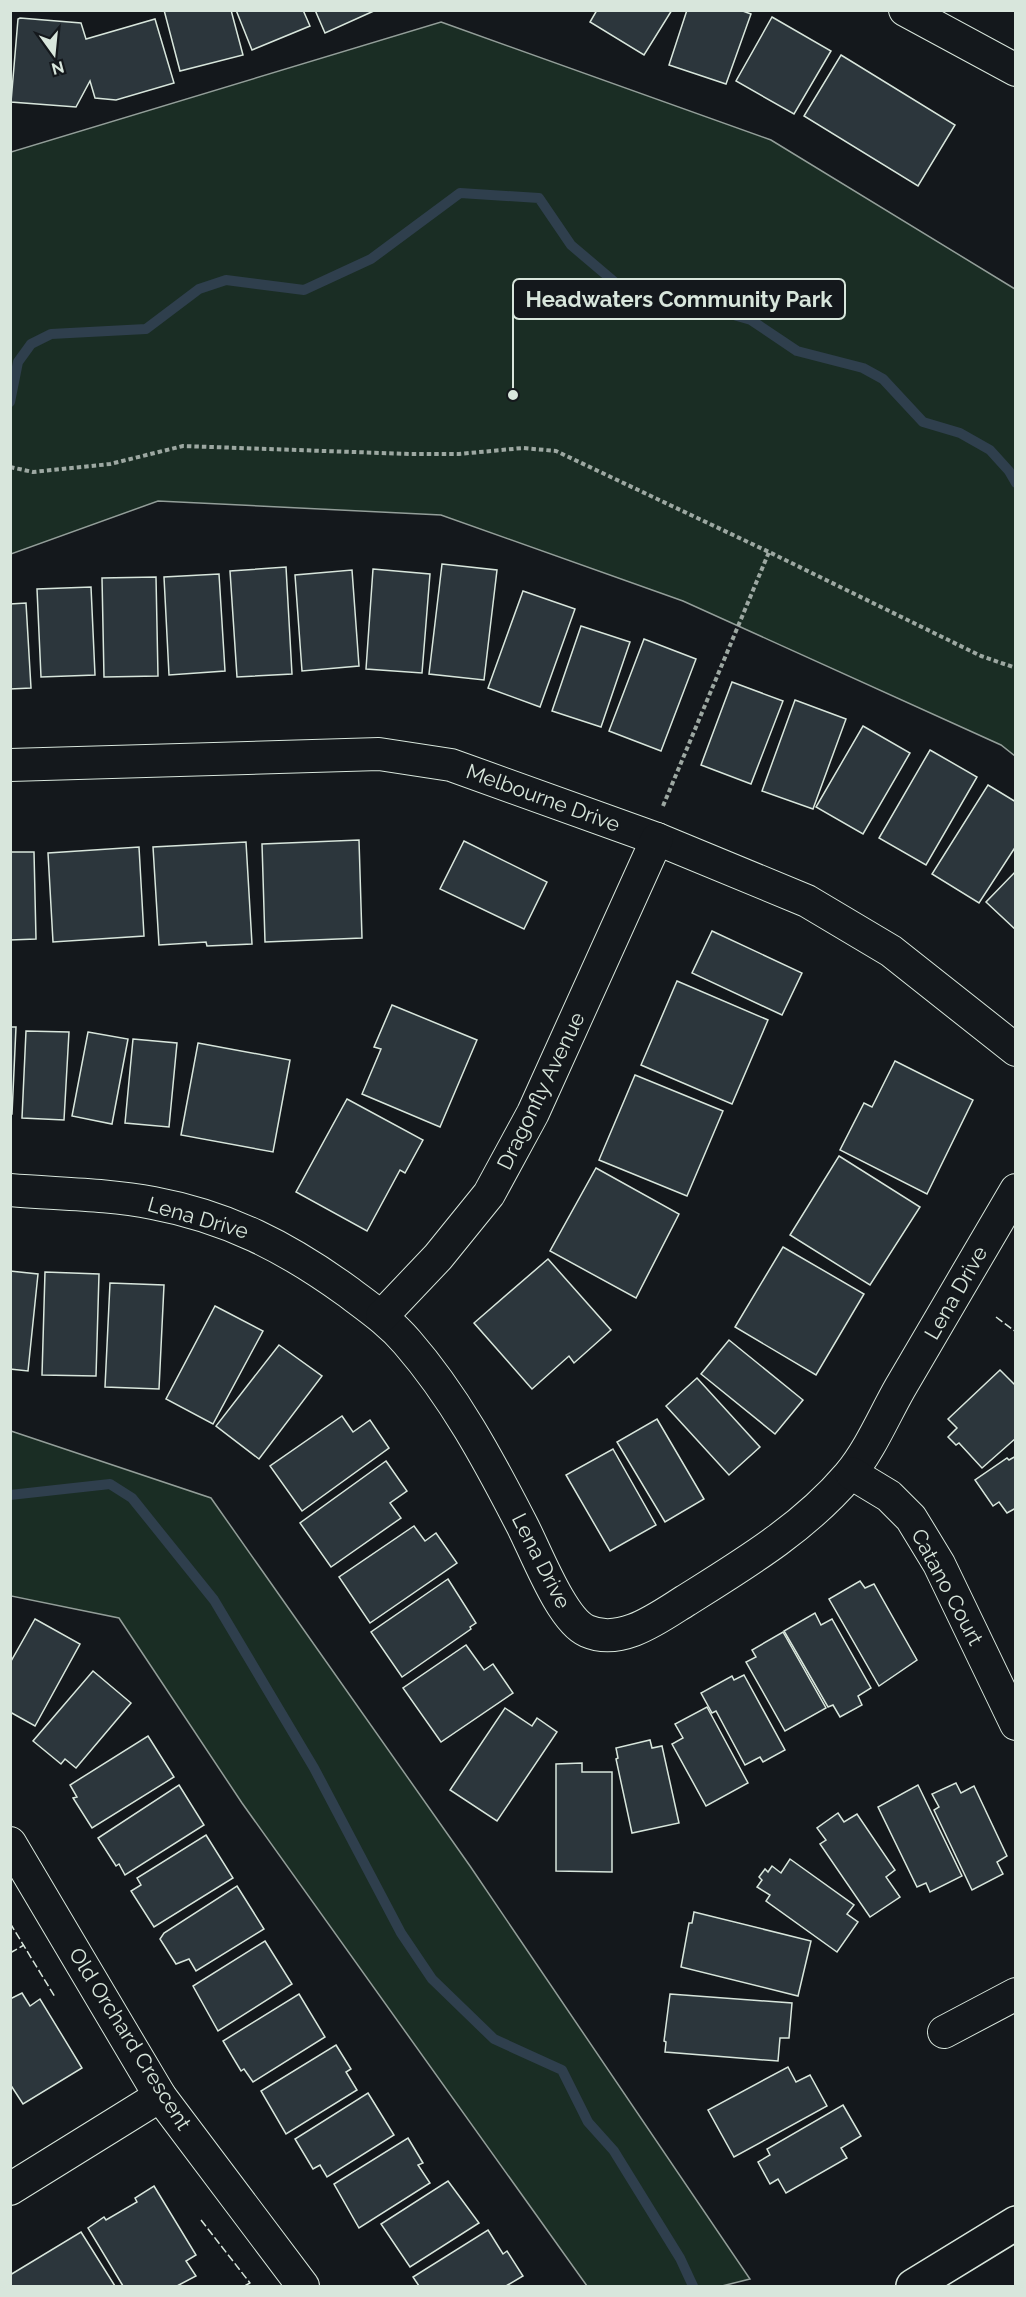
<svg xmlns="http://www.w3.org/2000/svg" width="1026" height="2297" font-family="Raleway,sans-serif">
<rect width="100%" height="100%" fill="#14181c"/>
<!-- green -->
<g fill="#1a2d24" stroke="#939e99" stroke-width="1.5">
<polygon points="441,22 771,140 1015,289 1015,756 1001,745 683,601 441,515 158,501 11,554 11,152"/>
<polygon points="11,1431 211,1498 470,1866 750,2279 722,2286 587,2286 242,1803 119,1618 11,1596"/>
</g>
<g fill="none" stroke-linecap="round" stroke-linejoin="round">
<!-- stream -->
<g stroke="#2f3f4d" stroke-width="10">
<polyline points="10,402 18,362 31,344 51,334 146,329 199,289 226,280 304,290 371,259 460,193 539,198 571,245 624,290 673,287 713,309 751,320 797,351 863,368 883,379 923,422 960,433 990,450 1009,471 1016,483"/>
<polyline points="10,1495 110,1484 132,1498 214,1600 314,1768 401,1933 432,1979 494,2039 562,2070 588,2122 614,2151 680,2258 693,2286"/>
</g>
</g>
<!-- building -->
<g fill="#2c363c" stroke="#d8e6dc" stroke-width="1.5">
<polygon points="164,10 231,10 243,55 180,71"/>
<polygon points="236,10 303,10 310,26 252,50"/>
<polygon points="315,10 376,10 325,33"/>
<polygon points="597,10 672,10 644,55 590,22"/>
<polygon points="687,10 740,10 751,14 726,84 669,65"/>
<polygon points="772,17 831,51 794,114 736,81"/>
<polygon points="20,18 81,23 86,39 155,19 174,83 116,100 95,98 90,81 76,107 11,102 18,19"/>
<polygon points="841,55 955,125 918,186 804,116"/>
<polygon points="442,564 497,570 484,680 429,674"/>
<polygon points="286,567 292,674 237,677 230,571"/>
<polygon points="373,569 430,574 422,673 366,669"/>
<polygon points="352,570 359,666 302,671 295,575"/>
<polygon points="219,574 225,671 169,675 164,577"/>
<polygon points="156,577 158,676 104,677 102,578"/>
<polygon points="91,587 95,675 41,677 37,589"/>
<polygon points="523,591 575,609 540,707 488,688"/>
<polygon points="26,603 31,688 10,689 10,604"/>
<polygon points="581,626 630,642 601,727 552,711"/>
<polygon points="644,639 696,659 661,751 609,731"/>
<polygon points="732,682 783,701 751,784 701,765"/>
<polygon points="795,700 846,719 813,809 762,791"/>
<polygon points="863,726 910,753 863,834 816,807"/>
<polygon points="930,750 977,777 926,865 879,838"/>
<polygon points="988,785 1016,802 1016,846 979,903 932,874"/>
<polygon points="359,840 362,938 265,942 262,844"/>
<polygon points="464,841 547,882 524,929 440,889"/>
<polygon points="246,842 252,944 207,946 206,942 159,945 153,847"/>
<polygon points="139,847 144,936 53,942 48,853"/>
<polygon points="10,852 34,852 36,939 10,940"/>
<polygon points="1016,871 1016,930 986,902"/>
<polygon points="712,931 802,973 782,1015 692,973"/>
<polygon points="677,981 768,1020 732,1104 641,1065"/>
<polygon points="392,1005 477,1040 440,1127 362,1094 381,1049 374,1047"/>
<polygon points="10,1027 16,1027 12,1114 10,1114"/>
<polygon points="26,1031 69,1032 64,1120 22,1118"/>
<polygon points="88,1032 128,1039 112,1124 72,1116"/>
<polygon points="133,1039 177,1043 169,1127 125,1123"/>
<polygon points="198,1043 290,1060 273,1152 181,1135"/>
<polygon points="895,1061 973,1100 927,1194 840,1150 864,1103 872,1107"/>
<polygon points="635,1075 723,1111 687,1196 599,1160"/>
<polygon points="347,1099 423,1140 405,1173 400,1170 367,1231 296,1192"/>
<polygon points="839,1156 920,1207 870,1285 790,1235"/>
<polygon points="596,1168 679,1214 636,1298 550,1251"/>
<polygon points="783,1247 864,1294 816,1375 735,1327"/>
<polygon points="548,1259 611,1330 574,1363 569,1356 532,1389 474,1323"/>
<polygon points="10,1271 38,1274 28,1371 10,1369"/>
<polygon points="45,1272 99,1274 96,1376 42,1375"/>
<polygon points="110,1283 164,1285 159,1389 105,1387"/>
<polygon points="215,1306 263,1331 213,1424 166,1399"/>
<polygon points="729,1340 803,1400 775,1434 701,1374"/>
<polygon points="279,1345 322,1376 259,1459 216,1426"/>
<polygon points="1000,1370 1016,1386 1016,1438 982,1468 959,1443 956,1445 948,1437 957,1428 948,1419"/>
<polygon points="697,1378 760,1447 729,1475 666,1406"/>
<polygon points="342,1416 353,1432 370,1420 389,1448 302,1511 270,1466"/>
<polygon points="657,1419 704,1499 665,1522 617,1442"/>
<polygon points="613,1449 656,1525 610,1551 566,1475"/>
<polygon points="1016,1456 1016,1508 1007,1513 999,1502 993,1506 975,1480 1007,1458 1009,1460"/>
<polygon points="386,1461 407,1491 390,1503 401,1518 331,1567 300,1523"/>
<polygon points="414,1526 425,1541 436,1533 457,1563 370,1623 339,1577"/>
<polygon points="448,1579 476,1623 470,1627 471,1629 402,1677 371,1632"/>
<polygon points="860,1581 865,1588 874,1584 917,1660 879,1686 829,1599"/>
<polygon points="815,1613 821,1625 832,1619 871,1688 858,1696 862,1705 840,1717 833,1705 828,1707 784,1631"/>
<polygon points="35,1619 80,1644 35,1726 10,1712 10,1663"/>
<polygon points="783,1632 826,1708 785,1731 746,1662 756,1657 752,1650"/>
<polygon points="466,1645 484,1670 493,1664 513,1693 441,1742 403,1688"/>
<polygon points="93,1671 131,1703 76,1768 65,1759 61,1764 33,1741"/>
<polygon points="744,1675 785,1750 763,1762 760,1757 745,1765 716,1711 712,1713 701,1693 732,1676 734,1680"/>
<polygon points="707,1707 748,1783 706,1806 672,1744 683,1738 675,1724"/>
<polygon points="505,1708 532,1726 537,1718 557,1732 497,1821 450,1790"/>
<polygon points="148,1736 174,1777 92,1828 73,1798 77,1797 70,1785"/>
<polygon points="650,1740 652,1748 662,1746 679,1823 632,1833 616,1759 618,1758 616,1748"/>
<polygon points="582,1763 582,1772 612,1772 612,1872 556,1871 556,1764"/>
<polygon points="956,1783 961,1793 974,1786 1007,1856 997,1862 1003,1874 972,1890 934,1810 939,1807 932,1794"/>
<polygon points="179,1785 204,1825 125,1875 119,1864 116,1866 98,1838"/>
<polygon points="918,1785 962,1876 930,1892 926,1883 917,1887 878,1807"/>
<polygon points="838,1813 844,1822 857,1814 895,1870 886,1877 900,1897 870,1917 820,1844 826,1840 817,1828"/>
<polygon points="206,1835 233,1878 154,1927 131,1891 141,1885 137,1878"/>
<polygon points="790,1859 854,1905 847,1914 858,1922 837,1952 766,1901 770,1895 757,1887 762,1880 759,1877 765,1869 768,1872 772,1866 781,1873"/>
<polygon points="237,1886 264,1929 196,1971 189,1959 176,1964 160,1939 164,1933"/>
<polygon points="694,1912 811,1941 798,1996 681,1967 689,1923 692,1923"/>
<polygon points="265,1941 292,1984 218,2031 193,1986"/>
<polygon points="22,1993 30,2006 40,1999 82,2068 23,2104 10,2084 10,1999"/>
<polygon points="299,1994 325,2037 253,2082 244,2069 241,2071 223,2041"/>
<polygon points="670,1994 792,2003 789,2038 780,2038 778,2061 665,2052 666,2042 664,2041"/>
<polygon points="336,2045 351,2069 346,2072 357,2090 286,2134 261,2091"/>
<polygon points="788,2067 796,2082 810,2075 827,2106 734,2157 708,2110"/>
<polygon points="368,2093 394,2135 327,2177 320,2165 313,2169 295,2139"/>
<polygon points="843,2105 861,2136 841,2148 847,2158 786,2193 778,2179 770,2184 758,2162 770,2155 767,2149"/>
<polygon points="408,2138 423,2163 418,2165 430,2183 359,2228 334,2184"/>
<polygon points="448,2181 479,2223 410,2267 381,2224"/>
<polygon points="154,2186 196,2255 186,2261 196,2276 177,2286 123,2286 88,2228 104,2217 106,2220 137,2202 135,2198"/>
<polygon points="488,2230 503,2254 507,2251 523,2276 506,2286 419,2286 413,2277"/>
<polygon points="81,2232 115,2286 10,2286 10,2275"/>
</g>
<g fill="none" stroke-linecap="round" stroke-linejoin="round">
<defs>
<g id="minor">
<polyline points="905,10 1016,70"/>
<polyline points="10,765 379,754 451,765 657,839 807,901 891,951 1016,1050"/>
<path d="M10,1190C57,1194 107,1194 153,1203C228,1217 286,1247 347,1291C368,1307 389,1321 407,1342C454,1396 488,1459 521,1523C535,1549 561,1620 587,1631C621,1646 658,1618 685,1601C744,1564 804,1528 849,1475C870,1450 884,1416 900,1388C939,1322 977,1256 1016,1190"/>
<polyline points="382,1316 438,1257 489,1194 533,1113 657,839"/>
<polyline points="851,1473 889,1496 911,1518 939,1564 1016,1724"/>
<polyline points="10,1843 160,2096 303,2286"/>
<polyline points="944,2032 1016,1994"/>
<polyline points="10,2189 160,2096"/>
</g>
<polyline id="secondary" points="913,2286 1016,2223"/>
</defs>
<!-- minor casing -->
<use href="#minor" stroke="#d8e6dc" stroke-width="34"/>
<!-- secondary casing -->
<use href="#secondary" stroke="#d8e6dc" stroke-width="36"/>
<!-- path -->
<g stroke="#9da8a2" stroke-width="4" stroke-dasharray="4.5 3" stroke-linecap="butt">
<polyline points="10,467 33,472 110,464 183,446 410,454 459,454 523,448 556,451 769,552 981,656 1016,668"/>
<polyline points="663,806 769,552"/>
</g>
<!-- minor -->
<use href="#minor" stroke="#14181c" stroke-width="32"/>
<!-- secondary -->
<use href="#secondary" stroke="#14181c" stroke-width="33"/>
<!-- fence -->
<g stroke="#d8e6dc" stroke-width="1.5" stroke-dasharray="8 3" stroke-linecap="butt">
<polyline points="996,1317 1016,1332"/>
<polyline points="10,1923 55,1997"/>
<polyline points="10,1953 24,1945"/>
<polyline points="201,2220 250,2283 244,2286"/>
</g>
</g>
<g text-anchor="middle" stroke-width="4.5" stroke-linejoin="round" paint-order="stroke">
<!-- street labels -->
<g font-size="21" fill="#d8e6dc" stroke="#14181c">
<text transform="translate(543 798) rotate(20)" y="7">Melbourne Drive</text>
<text transform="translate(541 1091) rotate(-64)" y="7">Dragonfly Avenue</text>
<text transform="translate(198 1218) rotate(16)" y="7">Lena Drive</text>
<text transform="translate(956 1293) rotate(-60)" y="7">Lena Drive</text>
<text transform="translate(541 1561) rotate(63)" y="7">Lena Drive</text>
<text transform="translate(947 1587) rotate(62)" y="7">Catano Court</text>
<text transform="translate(130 2039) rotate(58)" y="7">Old Orchard Crescent</text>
</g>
</g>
<!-- callouts -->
<path fill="none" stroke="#d8e6dc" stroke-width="2" d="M513 395L513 299"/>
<circle fill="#d8e6dc" stroke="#14181c" stroke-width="2" cx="513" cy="395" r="6"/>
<rect fill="#14181c" stroke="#d8e6dc" stroke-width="2" x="513" y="279" width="332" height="40" rx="6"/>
<g font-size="22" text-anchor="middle" font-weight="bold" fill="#d8e6dc">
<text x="679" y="307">Headwaters Community Park</text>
</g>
<!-- border -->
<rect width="1026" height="2297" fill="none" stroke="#d8e6dc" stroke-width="24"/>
<!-- north arrow -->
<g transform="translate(54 54) rotate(165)" stroke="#14181c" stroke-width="4.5" paint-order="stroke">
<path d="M0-4.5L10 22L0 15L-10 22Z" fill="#d8e6dc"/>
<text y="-9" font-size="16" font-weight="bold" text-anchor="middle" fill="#d8e6dc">N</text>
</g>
</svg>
